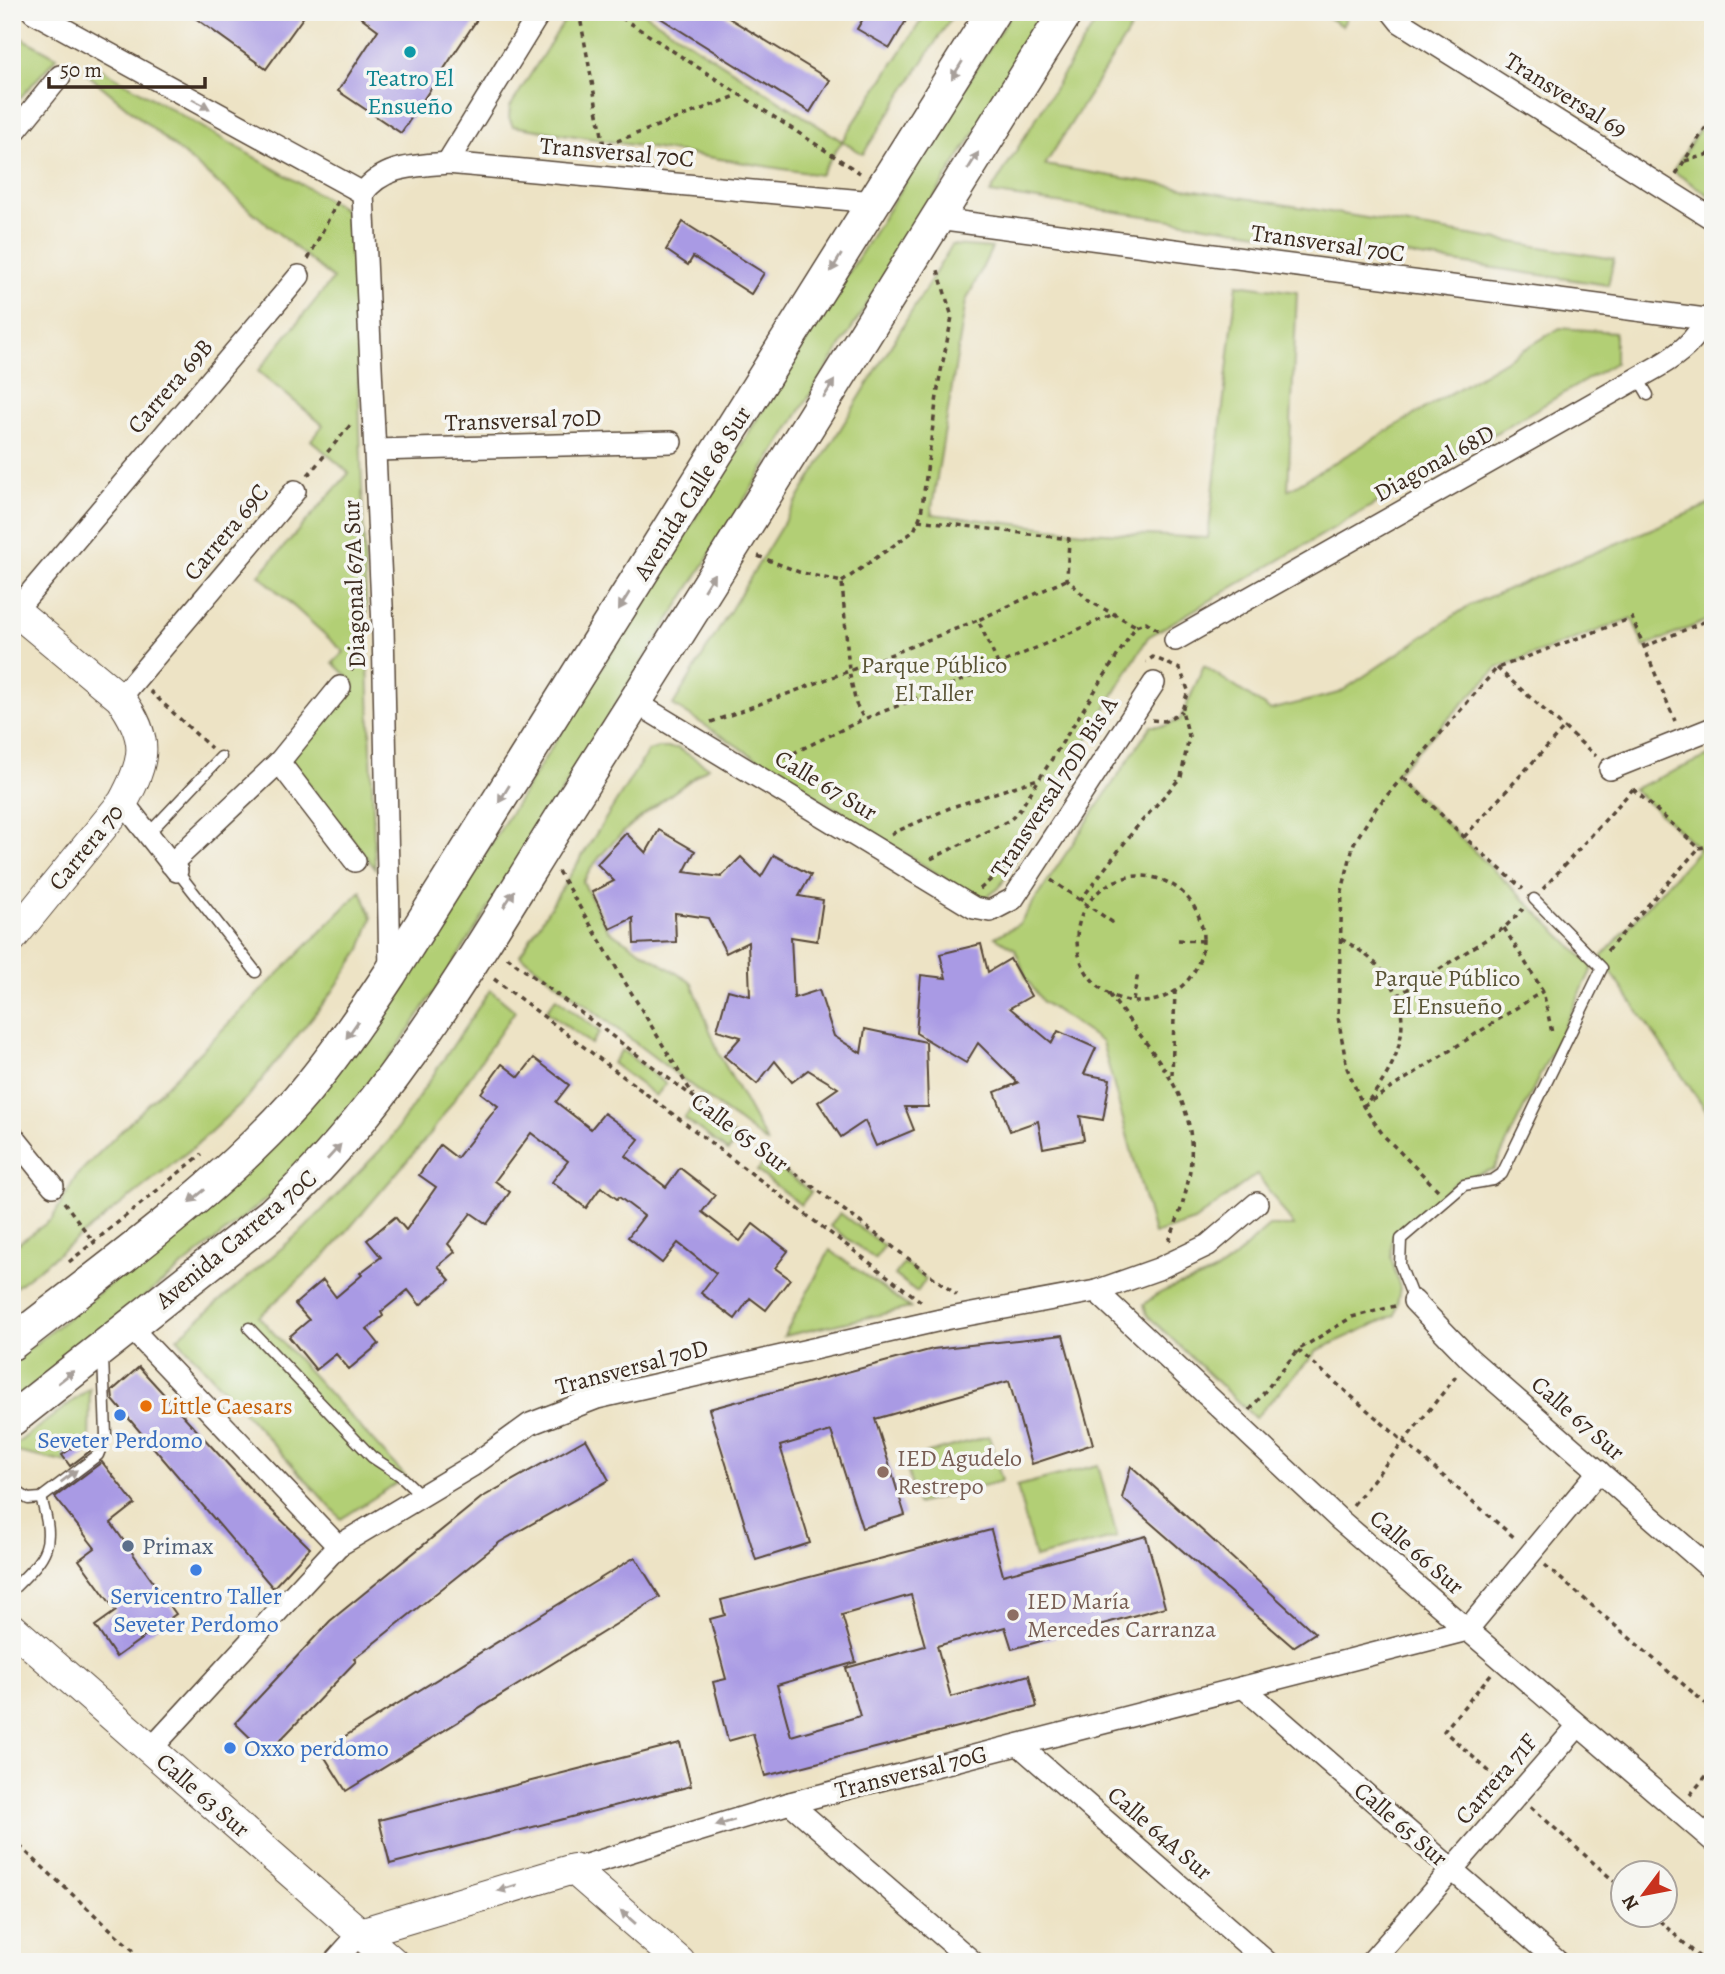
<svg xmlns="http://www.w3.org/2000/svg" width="1725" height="1974" font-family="Alegreya,serif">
<rect width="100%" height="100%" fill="#f6f6f2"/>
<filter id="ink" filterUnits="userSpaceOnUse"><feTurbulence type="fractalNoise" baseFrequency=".0143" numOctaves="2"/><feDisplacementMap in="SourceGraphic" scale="14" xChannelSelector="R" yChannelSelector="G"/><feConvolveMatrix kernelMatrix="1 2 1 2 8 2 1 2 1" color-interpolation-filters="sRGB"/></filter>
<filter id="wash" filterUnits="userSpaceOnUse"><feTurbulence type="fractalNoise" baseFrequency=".00686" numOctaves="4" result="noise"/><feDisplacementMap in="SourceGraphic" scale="28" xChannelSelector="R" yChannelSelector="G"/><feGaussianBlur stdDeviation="1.57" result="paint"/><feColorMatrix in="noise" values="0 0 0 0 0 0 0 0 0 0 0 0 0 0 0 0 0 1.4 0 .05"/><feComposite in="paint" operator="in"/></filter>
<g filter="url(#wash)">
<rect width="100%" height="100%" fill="#ede3c5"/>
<!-- green -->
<g fill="#b2cf75" stroke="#767c4a" stroke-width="2">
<polygon points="570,12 642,12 842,141 927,12 955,12 863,154 842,141 820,175 513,126 509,118 510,107"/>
<polygon points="1012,12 1050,12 471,936 397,1048 295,1176 12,1403 12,1362 184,1225 446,916"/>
<polygon points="1102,12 1141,12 1045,165 1614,259 1608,285 990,193"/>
<polygon points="1319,12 1350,12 1342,26"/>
<polygon points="12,33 57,57 12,107"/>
<polygon points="93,64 344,209 354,252 375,868 288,758 354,683 333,663 344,652 259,575 349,473 311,440 323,425 258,371 333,279 86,73"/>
<polygon points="1713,108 1713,198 1673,171"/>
<polygon points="952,245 992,248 966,301 931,514 1084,532 1208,538 1237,284 1297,292 1288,490 1560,328 1615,332 1615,363 1148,637 999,888 987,897 972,896 673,705"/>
<path d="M1713,503V618L1644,647L1632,618L1497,668L1395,774L1593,967L1494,1169L1459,1180L1392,1238L1391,1258L1400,1288L1395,1315L1318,1350L1255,1418L1147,1315L1144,1305C1162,1286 1191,1284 1214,1272C1236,1261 1250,1241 1269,1226H1294L1257,1174L1194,1221L1154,1234L1102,1042L1042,1001L1026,978L1015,949L995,937L1019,924L1151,726H1164L1180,720L1204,666L1270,710L1339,693L1470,605Z"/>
<path d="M658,748H678L708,767C665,800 609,833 583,882L608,930L692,983L719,1054L768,1144L520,955L648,751Z"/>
<polygon points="1713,754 1713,1121 1601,957 1699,849 1633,789"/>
<polygon points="361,891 372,918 361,949 331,994 247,1098 195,1146 12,1290 12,1248 52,1219 77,1175"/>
<polygon points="490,990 515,1011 431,1133 329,1252 259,1317 406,1477 341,1519 177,1338 305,1228 389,1141"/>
<polygon points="556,998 600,1032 591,1044 546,1011"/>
<polygon points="622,1050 666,1084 656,1096 612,1063"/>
<polygon points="694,1105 738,1138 728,1151 684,1118"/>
<polygon points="767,1159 811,1192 801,1205 757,1171"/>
<polygon points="840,1213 884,1246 875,1259 830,1226"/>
<polygon points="830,1250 910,1308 784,1336"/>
<polygon points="904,1263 926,1279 917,1292 895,1275"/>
<polygon points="90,1388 89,1448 68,1463 12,1451 12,1447"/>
<polygon points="989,1436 1002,1481 917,1504 904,1460"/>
<polygon points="1098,1465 1117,1537 1035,1558 1017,1486"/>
</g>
<g id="blocks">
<!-- building -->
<g fill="#a99ae4" fill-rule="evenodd">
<polygon points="187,12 241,12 252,20 257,12 307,12 266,69"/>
<polygon points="354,12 482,12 401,133 338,91 378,30"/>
<polygon points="651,12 719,12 830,80 810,112"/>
<polygon points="867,12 911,12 890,48 857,29"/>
<polygon points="683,222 764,273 751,294 693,257 688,265 666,250"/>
<polygon points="659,830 695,851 684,872 721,877 741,857 761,877 774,855 811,875 799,896 823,900 817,941 791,937 794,998 819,990 834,1036 861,1053 865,1029 926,1042 928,1107 905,1107 914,1130 876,1146 865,1121 841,1137 818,1102 838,1088 808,1070 792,1082 775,1061 757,1084 724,1056 741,1037 717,1030 728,990 750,996 748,942 726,953 708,918 675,913 676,942 634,944 633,918 610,929 592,892 614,881 597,864 626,833 646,853"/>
<polygon points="981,944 988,972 1010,959 1031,996 1010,1008 1052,1043 1058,1031 1096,1048 1084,1074 1110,1079 1103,1120 1080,1116 1084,1140 1043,1148 1038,1121 1010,1131 995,1092 1018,1083 978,1043 966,1063 916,1033 921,975 946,978 940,954"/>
<polygon points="534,1058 569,1085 556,1102 591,1129 604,1113 639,1139 626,1156 666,1187 680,1168 715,1195 702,1212 740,1241 753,1224 788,1251 775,1268 790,1279 766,1310 750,1298 735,1319 701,1293 716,1273 678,1243 662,1263 628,1237 644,1216 619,1197 617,1199 601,1187 586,1208 552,1182 568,1161 531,1133 495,1181 510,1192 487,1224 471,1213 448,1244 455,1252 438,1266 450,1280 420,1305 408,1290 381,1312 383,1316 367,1329 379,1344 349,1369 336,1354 316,1370 289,1337 309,1320 295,1304 323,1280 336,1297 362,1275 360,1273 381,1257 367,1240 395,1217 406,1230 436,1187 419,1175 440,1145 457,1158 498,1106 481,1093 502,1064 519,1077"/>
<polygon points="1063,1335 1093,1444 1032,1464 1009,1381 875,1419 905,1515 862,1528 831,1431 780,1446 810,1543 756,1560 709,1409 933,1349"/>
<polygon points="139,1367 253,1492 310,1548 273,1588 113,1400 112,1391"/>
<polygon points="586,1439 609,1480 500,1542 354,1659 356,1661 267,1754 235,1723 330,1621 481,1498"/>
<polygon points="83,1440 90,1451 70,1466 62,1455"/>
<polygon points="102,1462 135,1504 111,1523 176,1614 116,1657 95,1626 116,1611 79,1560 95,1548 55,1497"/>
<polygon points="1131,1466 1315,1633 1293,1647 1122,1498"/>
<path d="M991,1530L1003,1575L1146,1536L1165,1607L1012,1649L1005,1627L937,1646L951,1697L1029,1675L1037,1707L765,1776L753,1734L728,1741L713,1682L726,1679L710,1619L725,1615L721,1600ZM911,1595L925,1646L846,1668L860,1716L791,1736L777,1685L856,1662L842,1615Z"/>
<polygon points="635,1557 660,1597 346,1791 321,1751"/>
<polygon points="680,1743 691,1786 390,1864 379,1820"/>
</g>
</g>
</g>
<g filter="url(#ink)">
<use href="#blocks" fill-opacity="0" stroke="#564637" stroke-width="2"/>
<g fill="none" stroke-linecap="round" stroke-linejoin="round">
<defs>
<g id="lane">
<polyline points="1638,378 1648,395"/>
<polyline points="148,834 221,757"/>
<polyline points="177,871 256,972"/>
<polyline points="1414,1301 1400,1265 1401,1239 1464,1185 1493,1180 1502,1174 1602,968 1534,899"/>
<polyline points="249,1328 372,1457 401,1476 422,1496"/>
<polyline points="12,1488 28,1499 41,1498 98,1455 106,1435 103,1357"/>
<path d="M12,1590C47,1555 56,1548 41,1498"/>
</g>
<g id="street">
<polyline points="33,12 363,193"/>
<polyline points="1392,12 1400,22 1713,219"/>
<polyline points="12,135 60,76"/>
<polyline points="447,163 540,12"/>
<polyline points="363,193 383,627 390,970"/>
<path d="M363,193C384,165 415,166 447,163L874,202"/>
<polyline points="937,219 1713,320"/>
<polyline points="375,450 671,442"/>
<polyline points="15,611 299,276"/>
<path d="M1175,640L1659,366C1681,353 1694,341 1707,319"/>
<polyline points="120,698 295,491"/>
<polyline points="635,702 974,908 990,911 1013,899 1154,683"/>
<polyline points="279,762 355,861"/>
<polyline points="1610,769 1713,728"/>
<polyline points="123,802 177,871"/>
<polyline points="171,864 279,762 340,687"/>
<polyline points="12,1135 53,1186"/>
<polyline points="1096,1291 1341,1521 1713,1841"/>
<polyline points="1414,1301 1470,1359 1713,1571"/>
<polyline points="130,1327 338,1546"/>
<polyline points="1243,1687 1558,1962"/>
<polyline points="1019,1745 1267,1962"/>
<polyline points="151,1749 338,1546 472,1466 530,1424 597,1398 945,1319 1096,1291 1158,1269 1208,1245 1257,1203"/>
<polyline points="790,1803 973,1962"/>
<polyline points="573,1869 790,1803 1467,1630 1599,1471"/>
<polyline points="334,1962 360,1933"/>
<polyline points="1371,1962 1578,1726"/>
</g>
<g id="secondary">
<path d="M12,608L120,698C150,739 146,760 123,802L12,938"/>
<polyline points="12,1628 393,1962"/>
<polyline points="360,1933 573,1869 680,1962"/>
</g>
<g id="primary">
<path d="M12,1343C109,1267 213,1194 296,1102C331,1062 361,1018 390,974L993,12"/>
<path d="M12,1419L272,1214C401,1095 487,934 581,787C745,530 904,270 1066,12"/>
</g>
</defs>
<!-- lane casing -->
<use href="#lane" stroke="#564637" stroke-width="13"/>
<!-- street casing -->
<use href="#street" stroke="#564637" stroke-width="24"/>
<!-- secondary casing -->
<use href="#secondary" stroke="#564637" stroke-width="32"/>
<!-- primary casing -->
<use href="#primary" stroke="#564637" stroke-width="36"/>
<!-- path -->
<g stroke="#564637" stroke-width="3.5" stroke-dasharray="5 5" stroke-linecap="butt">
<polyline points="579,12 604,146 739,95"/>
<polyline points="613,12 860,173"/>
<polyline points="1685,161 1713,153"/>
<polyline points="1676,174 1713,116"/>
<polyline points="308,259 338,201"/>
<polyline points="308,475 353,422"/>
<polyline points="918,520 1069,539 1067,579 1089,601 1136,626"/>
<polyline points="758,556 799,572 842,582 849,671 978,620"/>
<polyline points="842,582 914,531 921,514 939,381 952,317 937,267"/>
<polyline points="1644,647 1713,618"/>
<polyline points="998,664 978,620 1066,580"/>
<polyline points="1497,668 1596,756"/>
<polyline points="351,671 363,655"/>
<polyline points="150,691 211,748"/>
<polyline points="1152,720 1165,721 1182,711"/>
<polyline points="711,722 849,671 856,704 864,719 951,685 1116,613"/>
<polyline points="775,762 864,719"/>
<polyline points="1404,778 1464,837 1523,889"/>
<polyline points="1633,789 1699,848"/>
<polyline points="891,834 952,807 1041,778"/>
<polyline points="1464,837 1564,728"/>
<polyline points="1699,848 1713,845"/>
<polyline points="931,859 1010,820 1019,811 1136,626 1146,622 1158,630"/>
<polyline points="558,871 693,1095"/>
<circle cx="1140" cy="939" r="63"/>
<polyline points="1051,880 1115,924"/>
<polyline points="980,889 1011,862"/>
<polyline points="1543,889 1633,789"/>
<polyline points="1080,901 1135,829 1181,777 1189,736 1182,711 1188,690 1180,669 1153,657 1146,662"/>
<polyline points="1504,928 1543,991 1552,1033"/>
<path d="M1341,939C1415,978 1419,1041 1367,1102"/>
<polyline points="1178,940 1203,941"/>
<polyline points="1607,951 1699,848"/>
<polyline points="507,957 957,1295"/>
<polyline points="494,979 923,1303"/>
<path d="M1109,994C1179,1087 1219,1121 1169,1241"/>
<polyline points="1397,996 1504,928 1523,909"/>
<polyline points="1133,1001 1138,973"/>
<polyline points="1172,1075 1175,991"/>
<polyline points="1363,1106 1543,991"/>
<polyline points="1438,1190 1384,1136 1363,1106 1347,1068 1338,1017 1342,891 1354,843 1376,808 1497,668 1632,618 1675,721"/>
<polyline points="64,1202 95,1244"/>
<polyline points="69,1262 202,1154"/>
<polyline points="1298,1350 1516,1539"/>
<polyline points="1250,1410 1298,1350 1352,1317 1395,1306"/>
<polyline points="1353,1505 1458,1374"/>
<polyline points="1545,1565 1713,1710"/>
<polyline points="1491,1674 1444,1731 1501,1782"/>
<polyline points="1690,1795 1713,1768"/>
<polyline points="1531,1807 1624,1890"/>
<polyline points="12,1839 146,1962"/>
<polyline points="1652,1914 1705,1962"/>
</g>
<!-- lane -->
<use href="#lane" stroke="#fff" stroke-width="10"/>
<!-- street -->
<use href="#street" stroke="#fff" stroke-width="21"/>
<!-- secondary -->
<use href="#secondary" stroke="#fff" stroke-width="30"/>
<!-- primary -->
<use href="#primary" stroke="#fff" stroke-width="33"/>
</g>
<!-- one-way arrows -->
<defs><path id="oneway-solid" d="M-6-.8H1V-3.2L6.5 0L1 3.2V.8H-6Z" transform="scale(1.75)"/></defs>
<g fill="#a79f9a">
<use href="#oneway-solid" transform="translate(957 70) rotate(122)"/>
<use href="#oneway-solid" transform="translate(201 104) rotate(29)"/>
<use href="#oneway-solid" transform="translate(973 161) rotate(-58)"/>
<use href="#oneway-solid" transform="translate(836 263) rotate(122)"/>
<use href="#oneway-solid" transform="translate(829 389) rotate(-58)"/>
<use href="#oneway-solid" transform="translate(709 582) rotate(-58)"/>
<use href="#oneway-solid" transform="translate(624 601) rotate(122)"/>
<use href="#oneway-solid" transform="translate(504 794) rotate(122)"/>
<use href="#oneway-solid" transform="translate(509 899) rotate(-57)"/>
<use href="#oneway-solid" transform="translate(352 1030) rotate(125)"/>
<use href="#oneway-solid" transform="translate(334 1152) rotate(-48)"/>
<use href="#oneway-solid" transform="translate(197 1196) rotate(141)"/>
<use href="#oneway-solid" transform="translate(66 1377) rotate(-38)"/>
<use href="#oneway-solid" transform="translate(69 1476) rotate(-37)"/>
<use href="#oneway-solid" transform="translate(725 1823) rotate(163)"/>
<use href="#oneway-solid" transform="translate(507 1888) rotate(163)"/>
<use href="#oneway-solid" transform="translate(628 1917) rotate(-139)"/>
</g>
</g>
<!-- markers -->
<circle fill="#0f9aa8" stroke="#f6f6f2" stroke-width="2.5" cx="410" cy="52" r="7"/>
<circle fill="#e8710a" stroke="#f6f6f2" stroke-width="2.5" cx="146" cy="1406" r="7"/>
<g fill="#3f7fe0" stroke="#f6f6f2" stroke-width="2.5">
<circle cx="120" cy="1415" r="7"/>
<circle cx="196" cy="1570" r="7"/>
<circle cx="230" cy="1748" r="7"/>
</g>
<g fill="#8d6e63" stroke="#f6f6f2" stroke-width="2.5">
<circle cx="883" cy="1472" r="7"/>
<circle cx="1013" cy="1615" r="7"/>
</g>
<circle fill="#5c6f8a" stroke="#f6f6f2" stroke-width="2.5" cx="128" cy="1546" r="7"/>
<g text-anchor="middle" stroke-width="7" stroke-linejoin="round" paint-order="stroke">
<!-- culture labels -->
<g font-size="24" fill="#0d838f" stroke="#f6f6f2">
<text x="410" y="86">Teatro El<tspan x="410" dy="28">Ensueño</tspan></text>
</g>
<!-- street labels -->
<g font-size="24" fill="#3b2a1e" stroke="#f6f6f2">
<text transform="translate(1566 95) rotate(32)" y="8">Transversal 69</text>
<text transform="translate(617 152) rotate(5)" y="8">Transversal 70C</text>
<text transform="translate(1328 243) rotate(8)" y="8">Transversal 70C</text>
<text transform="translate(170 386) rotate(-49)" y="8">Carrera 69B</text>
<text transform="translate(523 420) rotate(-2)" y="8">Transversal 70D</text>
<text transform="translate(1434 463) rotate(-29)" y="8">Diagonal 68D</text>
<text transform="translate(692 493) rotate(-58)" y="8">Avenida Calle 68 Sur</text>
<text transform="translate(226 532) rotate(-50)" y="8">Carrera 69C</text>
<text transform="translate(354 584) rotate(-92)" y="8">Diagonal 67A Sur</text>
<text transform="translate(826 785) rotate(31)" y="8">Calle 67 Sur</text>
<text transform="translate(1054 787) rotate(-57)" y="8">Transversal 70D Bis A</text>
<text transform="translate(86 847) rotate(-51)" y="8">Carrera 70</text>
<text transform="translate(740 1132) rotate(37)" y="8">Calle 65 Sur</text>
<text transform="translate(236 1239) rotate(-40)" y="8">Avenida Carrera 70C</text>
<text transform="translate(632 1367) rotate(-15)" y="8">Transversal 70D</text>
<text transform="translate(1578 1418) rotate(41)" y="8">Calle 67 Sur</text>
<text transform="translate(1417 1552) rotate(41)" y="8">Calle 66 Sur</text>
<text transform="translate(911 1772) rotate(-14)" y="8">Transversal 70G</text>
<text transform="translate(1496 1779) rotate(-49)" y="8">Carrera 71F</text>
<text transform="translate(203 1795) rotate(41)" y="8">Calle 63 Sur</text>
<text transform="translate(1401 1824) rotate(41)" y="8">Calle 65 Sur</text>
<text transform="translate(1160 1833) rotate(41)" y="8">Calle 64A Sur</text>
</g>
<!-- park labels -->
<g font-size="24" fill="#595334" stroke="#f6f6f2">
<text x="934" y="673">Parque Público<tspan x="934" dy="28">El Taller</tspan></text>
<text x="1447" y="986">Parque Público<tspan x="1447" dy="28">El Ensueño</tspan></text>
</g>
<!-- food labels -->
<g font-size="24" fill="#c56008" stroke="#f6f6f2" text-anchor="start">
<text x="160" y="1414">Little Caesars</text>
</g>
<!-- shop labels -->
<g font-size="24" fill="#366cbe" stroke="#f6f6f2">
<text x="120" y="1448">Seveter Perdomo</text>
<text x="196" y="1604">Servicentro Taller<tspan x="196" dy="28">Seveter Perdomo</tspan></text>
<text x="244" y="1756" text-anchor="start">Oxxo perdomo</text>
</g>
<!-- education labels -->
<g font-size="24" fill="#785e54" stroke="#f6f6f2" text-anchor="start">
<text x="897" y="1466">IED Agudelo<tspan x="897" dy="28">Restrepo</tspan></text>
<text x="1027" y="1609">IED María<tspan x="1027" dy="28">Mercedes Carranza</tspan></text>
</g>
<!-- service labels -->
<g font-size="24" fill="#4e5e75" stroke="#f6f6f2" text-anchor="start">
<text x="142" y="1554">Primax</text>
</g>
</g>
<!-- margin -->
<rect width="1725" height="1974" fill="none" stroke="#f6f6f2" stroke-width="42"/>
<!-- north arrow -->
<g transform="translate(1644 1894) rotate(238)"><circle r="33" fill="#f6f6f2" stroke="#aba49d" stroke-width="2"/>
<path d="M0-5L12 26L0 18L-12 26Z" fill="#c8321e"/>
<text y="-10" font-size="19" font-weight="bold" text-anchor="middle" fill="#3b2a1e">N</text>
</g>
<!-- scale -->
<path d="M49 77v10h156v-10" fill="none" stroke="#3b2a1e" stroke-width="3.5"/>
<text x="60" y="77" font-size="21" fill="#3b2a1e" stroke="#f6f6f2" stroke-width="5" paint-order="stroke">50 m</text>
</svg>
